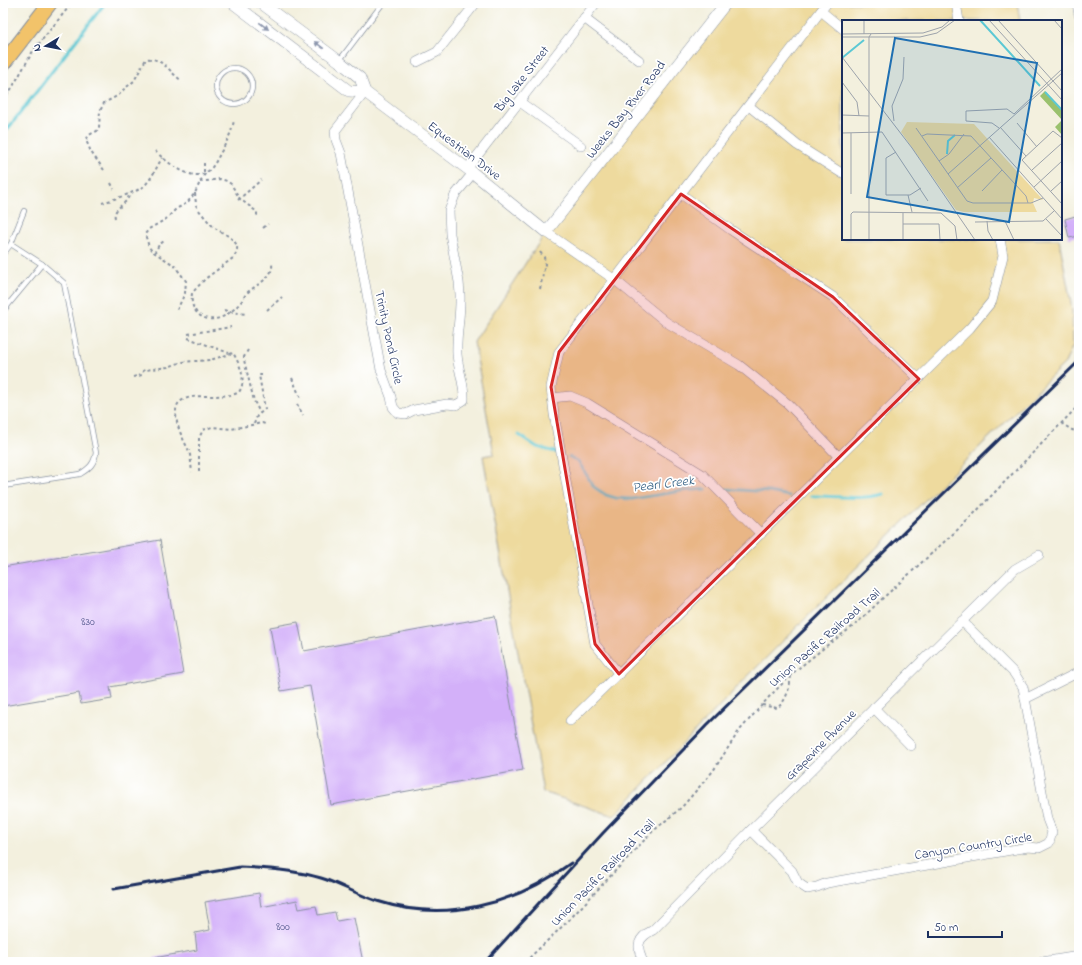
<svg xmlns="http://www.w3.org/2000/svg" width="1082" height="965" font-family="'Indie Flower',sans-serif">
<rect width="100%" height="100%" fill="#fff"/>
<filter id="ink" filterUnits="userSpaceOnUse"><feTurbulence type="fractalNoise" baseFrequency=".025" numOctaves="2"/><feDisplacementMap in="SourceGraphic" scale="8" xChannelSelector="R" yChannelSelector="G"/><feConvolveMatrix kernelMatrix="1 2 1 2 8 2 1 2 1" color-interpolation-filters="sRGB"/></filter>
<filter id="wash" filterUnits="userSpaceOnUse"><feTurbulence type="fractalNoise" baseFrequency=".012" numOctaves="4" result="noise"/><feDisplacementMap in="SourceGraphic" scale="16" xChannelSelector="R" yChannelSelector="G"/><feGaussianBlur stdDeviation="0.9" result="paint"/><feColorMatrix in="noise" values="0 0 0 0 0 0 0 0 0 0 0 0 0 0 0 0 0 1.4 0 .05"/><feComposite in="paint" operator="in"/></filter>
<g filter="url(#wash)">
<rect width="100%" height="100%" fill="#f3f0de"/>
<!-- sand -->
<polygon fill="#eeda9e" stroke="#84847e" points="732,3 1017,3 1020,21 843,21 843,239 1059,239 1072,309 1073,345 1065,363 852,572 748,676 614,816 543,792 483,456 494,454 474,342 546,232"/>
<g fill="none" stroke-linecap="round" stroke-linejoin="round">
<!-- stream -->
<g stroke="#5cc8d4" stroke-width="3">
<polyline points="3,135 105,3"/>
<polyline points="519,435 537,447 559,453"/>
<polyline points="569,457 578,461 594,487 606,495 616,498 632,499 681,491 706,489"/>
<polyline points="727,489 769,492 789,496"/>
<path d="M811,496C835,495 859,501 883,494"/>
</g>
</g>
<g id="blocks">
<!-- building -->
<g fill="#d3b0f9">
<polygon points="1079,215 1079,236 1069,238 1065,219"/>
<polygon points="160,540 183,674 110,687 112,699 81,704 79,693 3,706 3,567"/>
<polygon points="495,616 523,770 331,805 310,686 281,691 270,627 298,622 304,651"/>
<polygon points="259,893 261,907 297,900 299,909 316,906 318,915 335,912 337,921 354,918 363,962 154,962 154,958 197,950 195,933 210,930 205,902"/>
</g>
</g>
</g>
<g filter="url(#ink)">
<use href="#blocks" fill-opacity="0" stroke="#87909e" stroke-width="1"/>
<g fill="none" stroke-linecap="round" stroke-linejoin="round">
<defs>
<g id="service">
<polyline points="339,61 383,3"/>
<circle cx="234" cy="86" r="18"/>
<polyline points="24,211 11,244 42,264"/>
<polyline points="3,254 11,244"/>
<path d="M3,311L42,264L64,283L96,453C94,464 90,468 80,474L3,486"/>
</g>
<g id="minor">
<polyline points="956,3 959,21"/>
<polyline points="1077,3 1079,15"/>
<polyline points="821,11 843,29"/>
<polyline points="584,18 639,60"/>
<polyline points="417,62 437,52 476,3"/>
<path d="M365,92L335,131L336,140L341,153L381,370L391,397L393,407L398,413L406,414L414,410L447,404L456,405L464,400C465,385 458,370 457,354C456,334 461,315 460,294L459,282L450,234L449,211L455,195L473,173"/>
<polyline points="520,102 581,146"/>
<polyline points="749,106 797,145 843,174"/>
<polyline points="467,169 596,3"/>
<polyline points="681,194 731,230 833,297 919,379"/>
<polyline points="546,232 615,280 666,322 739,365 788,404 839,457"/>
<polyline points="552,398 570,396 587,403 702,474 761,534"/>
<polyline points="619,674 595,644 554,414 551,387 559,352 827,3"/>
<polyline points="1025,699 1079,672"/>
<polyline points="874,708 911,746"/>
<polyline points="570,721 970,328 992,301 1003,256 1000,239"/>
<polyline points="751,830 792,871 798,883 807,889 817,887 827,883 1028,847 1039,848 1049,843 1052,832 1047,819 1023,687 1014,673 962,621"/>
<path d="M643,962C636,946 637,938 653,930L751,830L1015,569L1039,555"/>
<polyline points="1042,962 1079,956"/>
</g>
<g id="tertiary">
<polyline points="233,3 349,91 365,92"/>
<polyline points="261,3 339,61 360,78 365,92 473,173 546,232 726,3"/>
</g>
<polyline id="primary" points="3,64 50,3"/>
</defs>
<!-- service casing -->
<use href="#service" stroke="#87909e" stroke-width="6"/>
<!-- minor casing -->
<use href="#minor" stroke="#87909e" stroke-width="10"/>
<!-- tertiary casing -->
<use href="#tertiary" stroke="#87909e" stroke-width="12"/>
<!-- primary casing -->
<use href="#primary" stroke="#87909e" stroke-width="16"/>
<!-- path -->
<g stroke="#87909e" stroke-width="2" stroke-dasharray="3 3" stroke-linecap="butt">
<polyline points="3,100 12,88 33,51 72,3"/>
<path d="M155,151C166,161 191,183 207,172C214,167 217,159 221,152C227,141 232,132 234,120"/>
<path d="M104,170L91,152L86,140L89,135L97,131L99,128L100,111L104,103L119,95L123,90L134,81L146,59C163,57 170,73 182,81"/>
<polyline points="204,172 204,162"/>
<polyline points="200,182 220,179 227,181 231,184 240,199 257,212 257,215 255,218"/>
<polyline points="111,183 114,189"/>
<path d="M195,193L196,205L198,209C203,215 209,223 215,228C225,235 246,242 233,258L205,279L192,293C191,301 192,307 197,313C211,327 230,315 240,303C243,300 244,296 247,293C255,285 274,278 272,264"/>
<polyline points="238,200 261,180"/>
<path d="M102,203C112,200 136,192 143,187C152,179 156,168 162,158"/>
<path d="M115,218C112,207 130,204 129,193"/>
<polyline points="263,228 268,224"/>
<polyline points="154,253 159,245 164,241"/>
<polyline points="540,289 545,264 544,257 540,252"/>
<polyline points="177,310 185,293 186,281 174,265 152,251 149,247 145,234 149,229 166,219 176,209 187,203 195,193 201,180 207,171"/>
<polyline points="224,310 230,312 246,314"/>
<polyline points="267,310 282,297"/>
<polyline points="188,334 231,327"/>
<polyline points="188,338 229,353"/>
<polyline points="248,350 244,357 244,360 254,401 260,413"/>
<path d="M133,377L142,375L143,371L145,370L168,367L182,362L210,360L233,353C240,364 247,381 239,392C225,402 174,386 176,413C176,426 183,439 189,451C191,457 191,465 192,472"/>
<polyline points="292,378 301,399"/>
<polyline points="297,404 303,415"/>
<polyline points="1061,423 1072,430 1079,432"/>
<polyline points="254,424 257,416 265,409 259,375 262,375"/>
<polyline points="199,471 199,438 203,430 212,427 231,429 262,423 265,424"/>
<path d="M762,705L777,708C787,701 790,686 791,675"/>
<polyline points="525,962 569,920 652,832 682,807 713,771 739,731 769,697 794,672 830,643 855,625 883,598 967,521 1079,405"/>
</g>
<!-- service -->
<use href="#service" stroke="#fff" stroke-width="4.5"/>
<!-- minor -->
<use href="#minor" stroke="#fff" stroke-width="9"/>
<!-- tertiary -->
<use href="#tertiary" stroke="#fff" stroke-width="11"/>
<!-- primary -->
<use href="#primary" stroke="#f2c36a" stroke-width="14"/>
<!-- rail -->
<g stroke="#1b2f5e" stroke-width="3">
<path d="M114,889L240,867C267,868 295,870 321,878C340,884 358,895 377,901C445,923 515,905 571,863"/>
<polyline points="485,962 603,833 707,725 1079,361"/>
</g>
</g>
<!-- one-way arrows -->
<defs><path id="oneway-solid" d="M-6-.8H1V-3.2L6.5 0L1 3.2V.8H-6Z"/></defs>
<g fill="#8d97ae">
<use href="#oneway-solid" transform="translate(264 26) rotate(37)"/>
<use href="#oneway-solid" transform="translate(319 45) rotate(-143)"/>
</g>
</g>
<!-- marked area -->
<path fill="#d62828" fill-opacity="0.2" stroke="#d62828" stroke-width="3" stroke-linejoin="round" d="M681,194L833,297L919,379L619,674L595,644L551,387L559,352Z"/>
<g text-anchor="middle" stroke-width="3.5" stroke-linejoin="round" paint-order="stroke">
<!-- number labels -->
<g font-size="11" fill="#494f85">
<text x="88" y="625">830</text>
<text x="283" y="930">800</text>
</g>
<!-- street labels -->
<g font-size="13" fill="#1b2f5e" stroke="#fff">
<text transform="translate(521 78) rotate(-52)" y="5">Big Lake Street</text>
<text transform="translate(625 109) rotate(-52)" y="5">Weeks Bay River Road</text>
<text transform="translate(465 150) rotate(37)" y="5">Equestrian Drive</text>
<text transform="translate(390 337) rotate(78)" y="5">Trinity Pond Circle</text>
<text transform="translate(824 637) rotate(-41)" y="5">Union Pacific Railroad Trail</text>
<text transform="translate(820 744) rotate(-45)" y="5">Grapevine Avenue</text>
<text transform="translate(973 845) rotate(-9)" y="5">Canyon Country Circle</text>
<text transform="translate(602 872) rotate(-46)" y="5">Union Pacific Railroad Trail</text>
</g>
<!-- water labels -->
<g font-size="14" font-style="italic" fill="#2e5d81" stroke="#fff">
<text transform="translate(663 483) rotate(-7)" y="5">Pearl Creek</text>
</g>
</g>
<!-- overview -->
<g transform="translate(842 20)">
<rect width="220" height="220" fill="#f3f0de"/>
<path d="M203,71L220,90V115L213,107L220,100L198,76Z" fill="#9ac16d"/>
<path d="M65,102L132,104L201,180L192,178L191,183L195,192H122L114,190L59,112Z" fill="#eeda9e"/>
<path fill="none" stroke="#5cc8d4" stroke-width="2" d="M138,0L198,66M0,38L22,20M203,72L220,90M105,134L106,121L113,115"/>
<path fill="none" stroke="#9da3ab" stroke-width="1" d="M22,0V14M147,0L220,80M156,0L220,71M212,0L220,9M0,14L81,13L100,7L108,0M0,17H78L95,13L113,0M0,37L70,128L133,220M0,62L15,82L17,96M172,94L220,49M0,95L27,96M52,101L50,86L61,59L62,37M175,103L195,127M158,107L184,136M74,108L125,181L131,183H189L201,178M157,108L150,103L124,101V91L165,89L172,94M0,113L40,112L86,181M80,116L85,114L129,116L184,176L186,183M147,117L220,199M220,118L211,111L180,140L220,184M54,132L44,138V175H68L79,168M97,141L107,134L122,114M190,150L220,123M106,154L220,53M192,167L220,141M115,168L149,138M140,171L160,150M209,171L220,161M9,174V113M66,175L70,192M204,199L220,216M145,201L146,211L151,220M163,201L172,220M133,202L201,201L212,191M61,204H97L98,220M9,220V194L11,192L99,193L113,206L115,220M27,220V17L29,14M61,220V193"/>
<path fill="#1f6fb2" fill-opacity="0.15" stroke="#1f6fb2" stroke-width="2" d="M53,18L195,43L167,202L25,177Z"/>
<rect width="220" height="220" fill="none" stroke="#1b2f5e" stroke-width="2"/>
</g>
<!-- margin -->
<rect width="1082" height="965" fill="none" stroke="#fff" stroke-width="16"/>
<!-- north arrow -->
<g transform="translate(46 46) rotate(260)" stroke="#ffffff" stroke-width="3" paint-order="stroke">
<path d="M0-3L7 15L0 10L-7 15Z" fill="#1b2f5e"/>
<text y="-6" font-size="11" font-weight="bold" text-anchor="middle" fill="#1b2f5e">N</text>
</g>
<!-- scale -->
<path d="M928 931v6h74v-6" fill="none" stroke="#1b2f5e" stroke-width="2"/>
<text x="934" y="931" font-size="12" fill="#1b2f5e" stroke="#ffffff" stroke-width="3" paint-order="stroke">50 m</text>
</svg>
